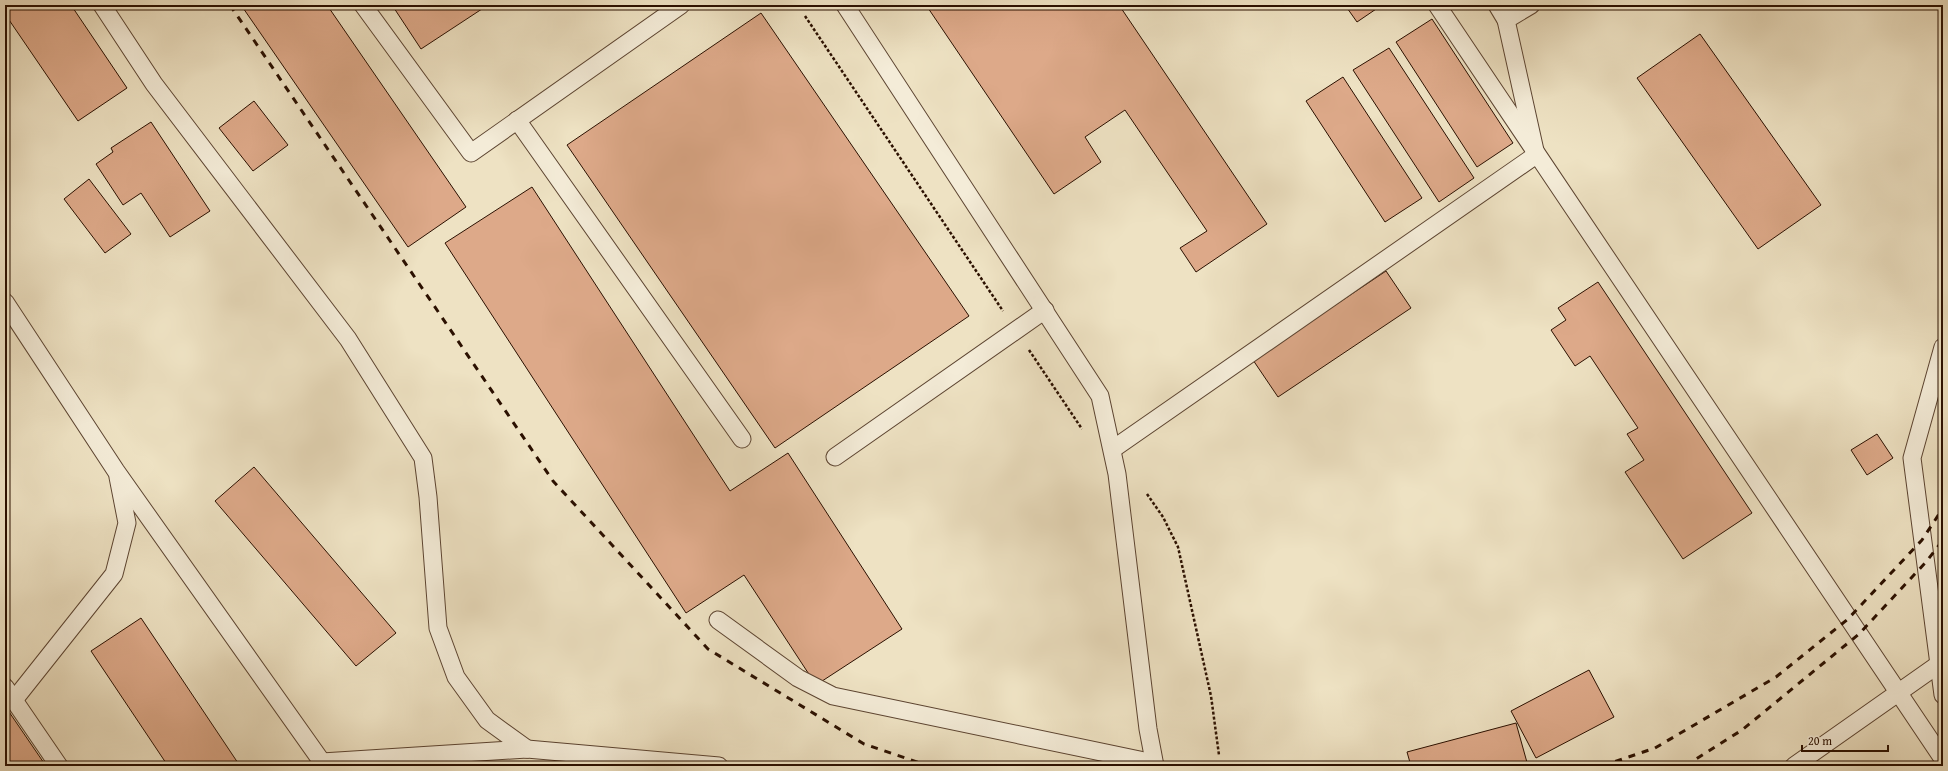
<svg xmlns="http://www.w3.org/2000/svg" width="1948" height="771" font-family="'Gentium Book Plus',serif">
<rect width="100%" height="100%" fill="#eee2c3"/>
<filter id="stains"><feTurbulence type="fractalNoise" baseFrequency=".005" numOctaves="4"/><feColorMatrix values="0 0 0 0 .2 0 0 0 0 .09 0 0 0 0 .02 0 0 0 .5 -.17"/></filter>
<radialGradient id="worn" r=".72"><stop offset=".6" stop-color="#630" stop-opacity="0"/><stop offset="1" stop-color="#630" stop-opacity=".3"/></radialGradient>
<!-- building -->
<g fill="#dda989" stroke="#2b1000">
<polygon points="5,5 71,5 127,88 78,121 5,14"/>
<polygon points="241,5 284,5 286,7 288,5 327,5 466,207 408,247"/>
<polygon points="392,5 488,5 421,49"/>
<polygon points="926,5 1119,5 1267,224 1196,272 1180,248 1207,231 1125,110 1085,137 1101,162 1054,194"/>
<polygon points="1345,5 1382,5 1357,22"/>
<polygon points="761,13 969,316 775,448 567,145"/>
<polygon points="1432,19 1513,143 1477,167 1396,42"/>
<polygon points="1700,34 1821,205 1758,249 1637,78"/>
<polygon points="1389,48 1474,178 1439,202 1353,70"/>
<polygon points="1343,77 1422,198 1385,222 1306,101"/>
<polygon points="254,101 288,145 253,171 219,128"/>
<polygon points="151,122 210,211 170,237 141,193 123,205 96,164 113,152 111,148"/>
<polygon points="89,179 131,234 105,253 64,199"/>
<polygon points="532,187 730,491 788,453 902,629 816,685 744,575 686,613 445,243"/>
<polygon points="1386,271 1411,308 1278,397 1253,360"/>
<polygon points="1598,282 1752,513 1683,559 1625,472 1644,460 1627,434 1638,428 1590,356 1575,366 1551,330 1566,320 1558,308"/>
<polygon points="1877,434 1893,458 1867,475 1851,450"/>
<polygon points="254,467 396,633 356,666 215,501"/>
<polygon points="141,618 240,766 168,766 91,651"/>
<polygon points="1589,670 1614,717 1536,758 1511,711"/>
<polygon points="5,706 46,766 5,766"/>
<polygon points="1516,723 1528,766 1411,766 1407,752"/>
</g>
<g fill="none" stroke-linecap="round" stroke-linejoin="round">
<defs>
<g id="service">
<polyline points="102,5 154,84 348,339 423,458 428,497 438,628 456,677 487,720 527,749"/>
<polyline points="363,5 471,153 681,5"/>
<polyline points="845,5 1100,396 1117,474 1148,729 1155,766"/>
<polyline points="1437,5 1943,759"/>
<polyline points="1497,5 1506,20"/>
<polyline points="517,120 742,439"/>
<polyline points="5,302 116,471 322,762"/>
<polyline points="1943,347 1912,458 1943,695"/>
<polyline points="1113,449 1536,155 1506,20 1531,5"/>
<polyline points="835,457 1045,310"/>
<polyline points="718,620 798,678 833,696 1154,763"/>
<polyline points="5,687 59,766"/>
<polyline points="14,700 114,574 127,523 118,477"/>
<polyline points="318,766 322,762 527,749 719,766"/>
<polyline points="1794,766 1939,664"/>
</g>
</defs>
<!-- service casing -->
<use href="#service" stroke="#5c4431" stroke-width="19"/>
<!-- path -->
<g stroke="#2b1000" stroke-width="2.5" stroke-dasharray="3 2" stroke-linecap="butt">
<polyline points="805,16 1003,311"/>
<polyline points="1029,350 1082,429"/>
<polyline points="1147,494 1163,517 1178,547 1211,696 1219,755"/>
</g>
<!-- service -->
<use href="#service" stroke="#f4ecd8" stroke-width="17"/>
<!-- rail -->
<g stroke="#2b1000" stroke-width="3" stroke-dasharray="7 7" stroke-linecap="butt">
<polyline points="230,5 553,481 708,649 864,744 929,766"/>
<polyline points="1602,766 1655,748 1776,677 1848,619 1922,540 1943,508"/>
<polyline points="1685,766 1742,730 1859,634 1926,562 1943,540"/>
</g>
</g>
<!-- margin -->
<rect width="1948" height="771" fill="none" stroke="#eee2c3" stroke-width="20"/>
<rect x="6" y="6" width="1936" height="759" fill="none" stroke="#2b1000" stroke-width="2"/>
<rect x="10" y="10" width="1928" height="751" fill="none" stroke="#2b1000"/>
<!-- scale -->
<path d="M1802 745v6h86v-6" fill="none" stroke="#2b1000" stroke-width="2"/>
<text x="1808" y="745" font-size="12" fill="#2b1000" stroke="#f4ecd8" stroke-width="3" paint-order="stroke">20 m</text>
<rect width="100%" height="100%" filter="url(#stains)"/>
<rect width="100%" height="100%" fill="url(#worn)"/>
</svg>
